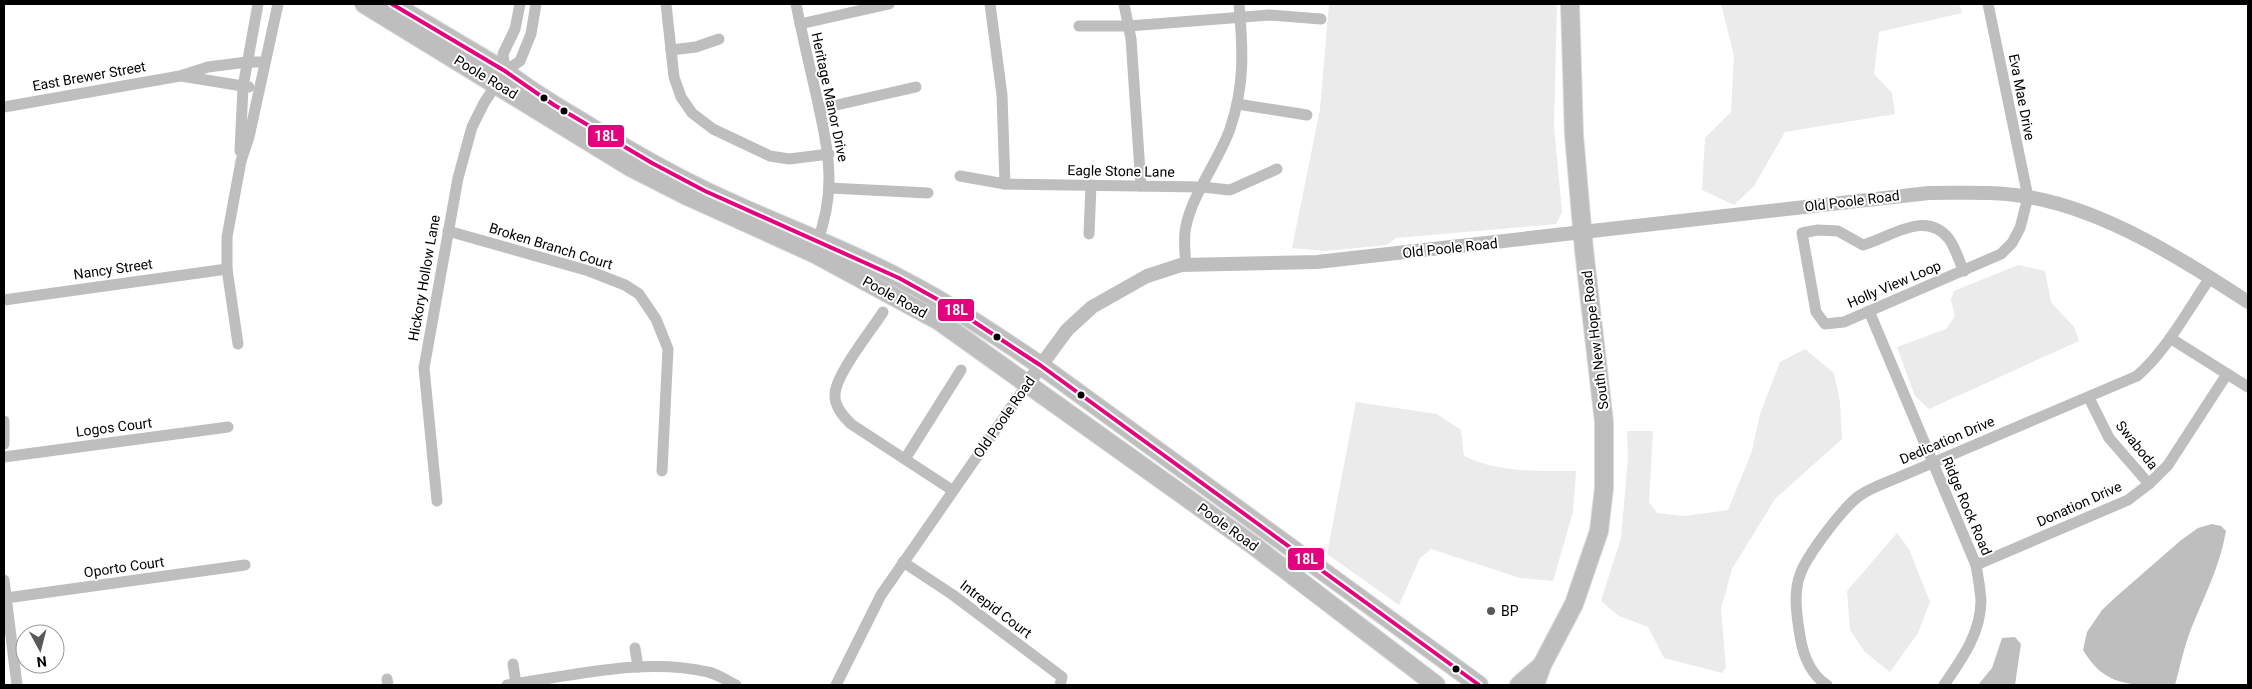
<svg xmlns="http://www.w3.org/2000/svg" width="2252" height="689" font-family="Roboto,sans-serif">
<rect width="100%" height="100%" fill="#fff"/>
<!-- green -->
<g fill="#ebebeb">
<polygon points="1329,4 1557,4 1554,126 1562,212 1556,224 1396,238 1387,245 1326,251 1292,248 1320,109"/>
<polygon points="1721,4 1959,4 1962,13 1879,32 1874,74 1892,93 1895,114 1785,132 1754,186 1734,205 1702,190 1705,138 1731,112 1734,56"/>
<polygon points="2018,265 2045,271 2051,302 2074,327 2079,341 1929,409 1915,396 1897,347 1946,329 1955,316 1951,300 1954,291"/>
<polygon points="1805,349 1834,373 1840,402 1842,439 1775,499 1732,569 1721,609 1726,668 1722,673 1664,658 1648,627 1619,616 1601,601 1621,538 1628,458 1627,431 1653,431 1649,502 1657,513 1684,516 1728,510 1752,451 1760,414 1780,362"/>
<path d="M1356,402L1437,414L1461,430L1464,456C1499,473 1539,471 1576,471L1573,512L1553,581L1520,578L1431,549L1420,558L1399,605L1327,554Z"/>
<polygon points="1897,533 1909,549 1930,602 1918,633 1890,672 1865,652 1850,630 1847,591"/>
</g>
<!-- water -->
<g fill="#bebebe">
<path d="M2212,524L2221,526L2226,531C2220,566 2204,597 2191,629C2184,647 2180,667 2175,685C2134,685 2106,689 2083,650L2087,632L2102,610L2117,596L2180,541L2198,528Z"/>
<polygon points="2015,637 2021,644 2015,685 1978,685 1992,668 2002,638"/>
</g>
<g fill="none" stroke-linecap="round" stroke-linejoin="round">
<defs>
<g id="primary">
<polyline points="364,4 630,167 687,196 815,254 939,321 1253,545 1436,685"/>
<path d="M392,4L505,71C530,91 557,107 584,123C629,151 674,177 723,199C781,226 842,248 899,278C948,303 994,334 1040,365L1479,685"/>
<polyline points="1519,685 1541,666"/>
<polyline points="1535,685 1542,665 1574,604 1599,531 1604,488 1604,422 1584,250 1574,135 1570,4"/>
</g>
</defs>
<!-- primary casing -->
<use href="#primary" stroke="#dbdbdb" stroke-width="20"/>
<!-- minor -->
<g stroke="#bebebe" stroke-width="11">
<polyline points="666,4 674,77 681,97 692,113 713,129 770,156 789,159 829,154"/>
<path d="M796,4C802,34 809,64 816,94C828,149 838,190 816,245"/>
<polyline points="990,4 1002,95 1005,184"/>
<polyline points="1124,4 1131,39 1141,186"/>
<polyline points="800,24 889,4"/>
<polyline points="1079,26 1129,26 1269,15 1321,19"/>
<polyline points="671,50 696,47 719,39"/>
<polyline points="505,71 503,54 515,29 520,4"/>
<polyline points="181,76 249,87"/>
<polyline points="1237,104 1307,115"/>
<polyline points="4,107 180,76 208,67 247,62 265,62"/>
<polyline points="819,109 916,87"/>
<polyline points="240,151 243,87 258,4"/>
<polyline points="960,176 1005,184 1202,187 1230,190 1277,169"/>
<polyline points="830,188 928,193"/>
<polyline points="448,231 589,271 625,285 639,294 656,319 668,349 662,471"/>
<polyline points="1089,234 1091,185"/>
<path d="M1186,265C1185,252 1183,239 1186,226C1192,195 1219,160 1230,129C1245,85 1243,49 1239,4"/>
<path d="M1964,271C1959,261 1955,247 1949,239C1926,209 1891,237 1863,245L1838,231L1818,230L1802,233L1816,312L1825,324L1844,322L2001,254L2012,243L2020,228L2028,197L1988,4"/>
<polyline points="4,300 227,269"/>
<path d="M1869,311L1976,565C1978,576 1980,589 1981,600C1981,633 1962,659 1944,685"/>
<path d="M883,312C871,331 836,374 835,394C834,406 843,416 851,424L952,490"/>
<polyline points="2170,338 2248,387"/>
<polyline points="238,344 227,269 227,237 241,161 249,137 278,4"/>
<polyline points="2089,398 2109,438 2149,484"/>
<polyline points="4,421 4,444"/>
<polyline points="4,457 228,427"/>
<polyline points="905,459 961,370"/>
<polyline points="437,501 424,368 458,178 472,127 484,103 505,71 520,61 531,34 536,4"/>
<polyline points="903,562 953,595 1062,677 1060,685"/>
<polyline points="1976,565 2128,500 2149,484 2168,465 2227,374"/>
<polyline points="4,580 17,685"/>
<polyline points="6,598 245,565"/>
<polyline points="635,648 638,667"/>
<polyline points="513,664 516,684"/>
<polyline points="387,679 388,685"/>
<path d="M507,685C571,676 644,657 708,672C718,674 727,681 736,685"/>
<polyline points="836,685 881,595 1028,383"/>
<path d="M1827,685C1810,674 1803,655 1800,636C1797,618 1793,593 1800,575C1806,556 1843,508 1859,496C1870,488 1885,483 1897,478L2137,376C2167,350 2187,311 2210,278"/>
</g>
<!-- tertiary -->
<path stroke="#bebebe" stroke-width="14" d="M1028,383L1067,330L1092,307L1147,276L1181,265L1317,262L1929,193C1962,193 1996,191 2028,197C2105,210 2184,260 2248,302"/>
<!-- primary -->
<use href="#primary" stroke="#bebebe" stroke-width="18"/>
<defs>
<polyline id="bus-1" points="392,4 505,71 554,105 652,163 705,191 899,278 953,308 1040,365 1479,685"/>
</defs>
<!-- bus-1 casing -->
<use href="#bus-1" stroke="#fff" stroke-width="8"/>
<!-- bus-1 -->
<use href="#bus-1" stroke="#e5007d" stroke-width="4"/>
</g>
<!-- markers -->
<g fill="#000" stroke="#fff" stroke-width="2">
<circle cx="544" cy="98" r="4.5"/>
<circle cx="564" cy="111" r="4.5"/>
<circle cx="997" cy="337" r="4.5"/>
<circle cx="1081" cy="395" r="4.5"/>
<circle cx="1456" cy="669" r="4.5"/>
</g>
<circle fill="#595959" stroke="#fff" stroke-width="2" cx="1491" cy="611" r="5"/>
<g text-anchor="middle" stroke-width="4" stroke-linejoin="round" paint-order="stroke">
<!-- street labels -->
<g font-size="14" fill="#000" stroke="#fff">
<text transform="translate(89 76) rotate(-10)" y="5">East Brewer Street</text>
<text transform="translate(486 77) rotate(31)" y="5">Poole Road</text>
<text transform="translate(830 97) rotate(78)" y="5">Heritage Manor Drive</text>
<text transform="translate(2022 97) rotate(79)" y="5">Eva Mae Drive</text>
<text transform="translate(1121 171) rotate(1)" y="5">Eagle Stone Lane</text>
<text transform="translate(1852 201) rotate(-7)" y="5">Old Poole Road</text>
<text transform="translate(551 246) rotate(17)" y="5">Broken Branch Court</text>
<text transform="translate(1450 248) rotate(-6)" y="5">Old Poole Road</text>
<text transform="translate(113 269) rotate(-8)" y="5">Nancy Street</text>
<text transform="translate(424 278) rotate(-80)" y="5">Hickory Hollow Lane</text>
<text transform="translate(1894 284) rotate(-23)" y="5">Holly View Loop</text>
<text transform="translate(895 297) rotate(29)" y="5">Poole Road</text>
<text transform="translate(1595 340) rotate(-97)" y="5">South New Hope Road</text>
<text transform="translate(1004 417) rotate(-55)" y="5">Old Poole Road</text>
<text transform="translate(114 427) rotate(-7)" y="5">Logos Court</text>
<text transform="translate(1947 440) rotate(-23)" y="5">Dedication Drive</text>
<text transform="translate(2137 445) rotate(51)" y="5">Swaboda</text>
<text transform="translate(2079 504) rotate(-24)" y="5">Donation Drive</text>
<text transform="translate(1967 506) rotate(67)" y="5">Ridge Rock Road</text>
<text transform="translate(1228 527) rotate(36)" y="5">Poole Road</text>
<text transform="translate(124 567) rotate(-8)" y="5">Oporto Court</text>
<text transform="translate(996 609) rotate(37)" y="5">Intrepid Court</text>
</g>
<!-- poi labels -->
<g font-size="14" fill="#000" stroke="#fff" text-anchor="start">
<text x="1501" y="616">BP</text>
</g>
</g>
<g stroke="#fff" stroke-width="2">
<rect x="587" y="124" width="38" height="24" rx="5" fill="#e5007d"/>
<rect x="937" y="298" width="38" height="24" rx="5" fill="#e5007d"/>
<rect x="1287" y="547" width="38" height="24" rx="5" fill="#e5007d"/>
</g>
<g font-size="14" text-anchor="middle" font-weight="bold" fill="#fff">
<text x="606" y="141">18L</text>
<text x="956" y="315">18L</text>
<text x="1306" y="564">18L</text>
</g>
<!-- border -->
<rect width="2252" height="689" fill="none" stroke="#000000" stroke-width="10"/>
<!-- north arrow -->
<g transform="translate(40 649) rotate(173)"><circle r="24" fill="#ffffff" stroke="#999999"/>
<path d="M0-4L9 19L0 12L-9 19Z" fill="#595959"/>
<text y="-8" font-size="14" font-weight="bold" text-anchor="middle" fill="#000000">N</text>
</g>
</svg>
